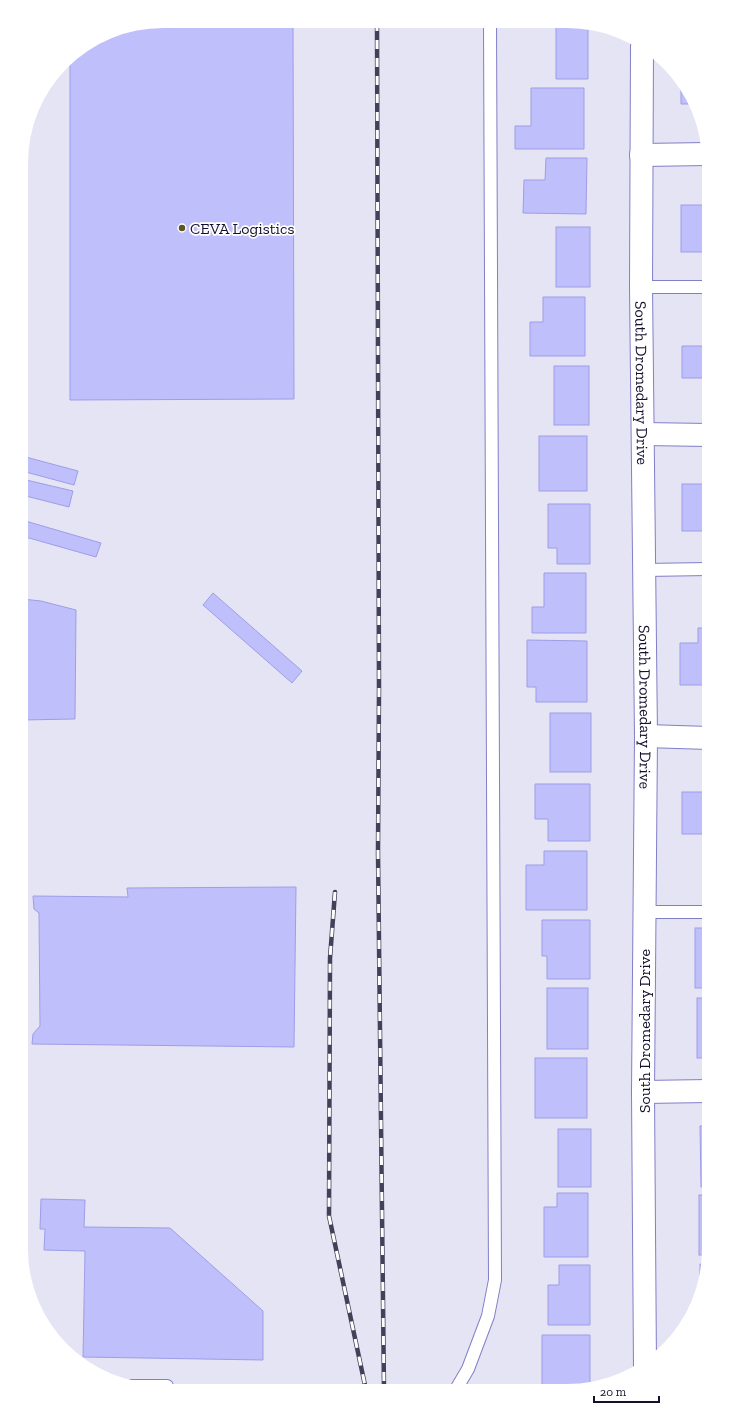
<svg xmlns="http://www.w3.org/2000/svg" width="730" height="1412" font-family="'Zilla Slab',serif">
<rect width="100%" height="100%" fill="#e4e4f4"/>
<!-- building -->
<g fill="#bfbffc" stroke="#9f9de7">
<polygon points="163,21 293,22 294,399 70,400 70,56 109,32"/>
<polygon points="556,23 588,24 588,79 556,79"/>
<polygon points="681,87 692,104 681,104"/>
<polygon points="531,88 584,88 584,149 515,149 515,126 531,126"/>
<polygon points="546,158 587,158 586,214 523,213 524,180 545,180"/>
<rect x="681" y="205" width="28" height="47"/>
<rect x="556" y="227" width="34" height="60"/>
<polygon points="543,297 585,297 585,356 530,356 530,322 543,322"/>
<polygon points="705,333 709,333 709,378 682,378 682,346 705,346"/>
<rect x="554" y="366" width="35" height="59"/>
<rect x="539" y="436" width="48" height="55"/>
<polygon points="22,456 78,471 74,485 22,471"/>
<polygon points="22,479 73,491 69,507 22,495"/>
<rect x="682" y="484" width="27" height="47"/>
<polygon points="548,504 590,504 590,564 557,564 557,548 548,548"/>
<polygon points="22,520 101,543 96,557 22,536"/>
<polygon points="544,573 586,573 586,633 532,633 532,607 544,607"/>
<polygon points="213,593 302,671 292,683 203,605"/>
<polygon points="22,599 41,601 76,610 75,719 22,720"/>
<polygon points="698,628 709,628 709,685 680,685 680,643 698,643"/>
<polygon points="527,640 587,641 587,702 536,702 536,687 527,687"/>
<rect x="550" y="713" width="41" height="59"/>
<polygon points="535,784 590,784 590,841 548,841 548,819 535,819"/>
<rect x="682" y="792" width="27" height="42"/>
<polygon points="544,851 587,851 587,910 526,910 526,865 544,865"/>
<polygon points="296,887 294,1047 32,1044 33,1034 40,1026 39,913 34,909 33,896 128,897 127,888"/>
<polygon points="542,920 590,920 590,979 547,979 547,956 542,956"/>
<rect x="695" y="928" width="14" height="60"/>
<rect x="547" y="988" width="41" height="61"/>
<rect x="697" y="998" width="12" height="60"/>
<rect x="535" y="1058" width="52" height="60"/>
<polygon points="700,1126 709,1126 709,1187 701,1187"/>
<rect x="558" y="1129" width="33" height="58"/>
<polygon points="557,1193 588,1193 588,1257 544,1257 544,1207 557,1207"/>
<rect x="699" y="1195" width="10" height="60"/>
<polygon points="41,1199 85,1200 84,1227 170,1228 263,1311 263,1360 83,1357 85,1251 44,1250 45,1229 40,1229"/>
<polygon points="700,1264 707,1264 700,1295"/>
<polygon points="559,1265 590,1265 590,1325 548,1325 548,1285 559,1285"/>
<polygon points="542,1335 590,1335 590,1387 567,1391 542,1391"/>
</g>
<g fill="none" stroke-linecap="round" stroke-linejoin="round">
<defs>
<g id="service">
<polyline points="641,287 709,287"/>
<polyline points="644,570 709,569"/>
<polyline points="644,912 709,912"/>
<polyline points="132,1386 167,1386"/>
<polyline points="455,1391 468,1369 488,1316 495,1280 490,23"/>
</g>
<g id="minor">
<path id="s1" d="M642,47L641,287L646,736L643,1092L645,1368"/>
<polyline points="641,155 708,154"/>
<polyline points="643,434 709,435"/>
<polyline points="646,736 709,738"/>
<polyline points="643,1092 709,1091"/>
</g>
</defs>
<!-- service casing -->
<use href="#service" stroke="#827fc7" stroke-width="14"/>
<!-- minor casing -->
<use href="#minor" stroke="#827fc7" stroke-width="24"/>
<!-- service -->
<use href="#service" stroke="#fff" stroke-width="12"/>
<!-- minor -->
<use href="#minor" stroke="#fff" stroke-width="22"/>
<defs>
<g id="rail">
<polyline points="377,22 379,688 378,852 384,1390"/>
<polyline points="335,892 330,958 329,1216 366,1390"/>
</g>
</defs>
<!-- rail casing -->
<use href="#rail" stroke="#434159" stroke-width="4.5"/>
<!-- rail -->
<use href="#rail" stroke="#fff" stroke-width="3" stroke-dasharray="9" stroke-linecap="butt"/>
</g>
<!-- markers -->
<circle fill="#5c5825" stroke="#fff" stroke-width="1.5" cx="182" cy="228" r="4"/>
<g text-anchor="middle" stroke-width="3.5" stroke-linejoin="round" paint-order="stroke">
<!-- poi labels -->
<g font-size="16" fill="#13102b" stroke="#fff" text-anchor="start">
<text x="190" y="234">CEVA Logistics</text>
</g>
<!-- street labels -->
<g font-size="16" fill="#13102b" stroke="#fff">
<text dy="6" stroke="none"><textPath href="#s1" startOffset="336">South Dromedary Drive</textPath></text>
<text dy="6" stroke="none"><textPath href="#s1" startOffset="660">South Dromedary Drive</textPath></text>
<text transform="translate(644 1031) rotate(-90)" y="6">South Dromedary Drive</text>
</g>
</g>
<!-- crop -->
<path d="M0 0H730V1412H0ZM163 28H567A135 135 0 0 1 702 163V1249A135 135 0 0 1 567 1384H163A135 135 0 0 1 28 1249V163A135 135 0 0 1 163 28Z" fill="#fff" fill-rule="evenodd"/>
<!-- scale -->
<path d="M594 1396v6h65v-6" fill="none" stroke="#13102b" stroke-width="2"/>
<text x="600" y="1396" font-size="12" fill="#13102b" stroke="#ffffff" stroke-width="3" paint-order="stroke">20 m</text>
</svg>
